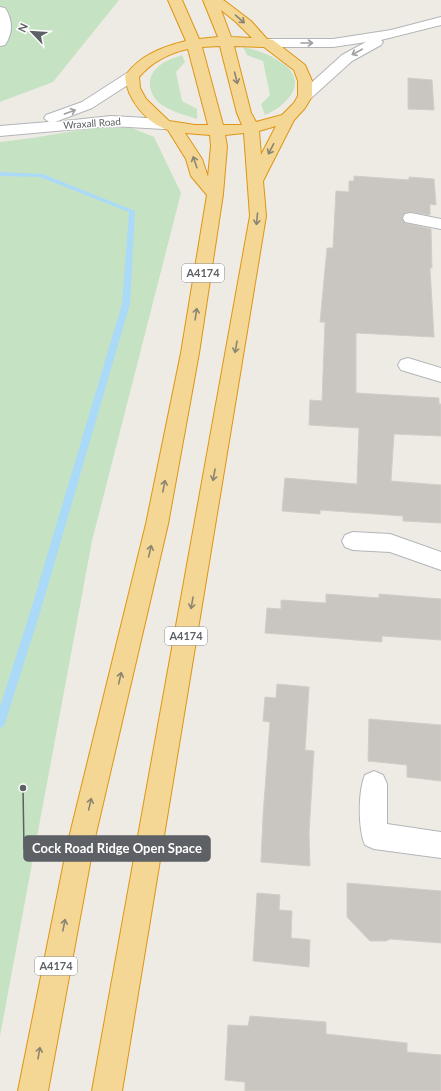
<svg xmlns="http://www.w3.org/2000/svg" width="441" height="1091" font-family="Lato,sans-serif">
<rect width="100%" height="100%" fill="#eeebe5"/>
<!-- green -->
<g fill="#c5e3c3">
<polygon points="0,0 119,0 53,82 0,102"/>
<path d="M243,47C258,50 272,55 285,65C309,84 285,107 265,115L261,104L270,95L263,61L247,55Z"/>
<path d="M182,55L185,62L176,72L182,101L197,109V119C185,115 173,112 162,105C151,98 145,81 155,70C161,62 173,58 182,55Z"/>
<polygon points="98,127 132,128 154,137 181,193 92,541 0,1036 0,142 32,138"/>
</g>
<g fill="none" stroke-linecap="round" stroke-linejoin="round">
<!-- stream -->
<polygon fill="#abdaf8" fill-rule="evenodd" points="0,172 43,174 135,211 130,304 42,606 5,723 4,726 0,728 0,707 32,606 122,304 129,212 40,177 0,176"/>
</g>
<!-- building -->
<g fill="#c9c6c2" stroke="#d2cdc4">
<polygon points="408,78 432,80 434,110 408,109"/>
<polygon points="354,176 409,180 409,177 434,179 436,205 430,204 430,215 411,212 405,213 402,217 405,223 431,229 432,268 430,268 434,337 356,333 356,393 439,398 439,404 441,404 441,436 394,434 391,481 441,485 441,523 403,521 403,516 320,510 320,514 282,511 285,478 357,484 359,428 309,425 310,400 322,401 325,322 320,322 327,248 333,248 336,191 349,192 349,181 354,181"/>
<polygon points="326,594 379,598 379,594 441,599 441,640 382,636 382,642 265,633 267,608 281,609 281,600 326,603"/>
<polygon points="277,684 309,687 305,750 314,751 309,833 310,866 261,862 263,816 270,722 263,721 265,697 276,698"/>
<polygon points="369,719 441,725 441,781 407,777 407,765 368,761"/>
<polygon points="347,883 441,891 441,943 390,939 386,941 370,941 347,917"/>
<polygon points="257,893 280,895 279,910 292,911 291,938 310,940 309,967 253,961"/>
<polygon points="250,1016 326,1022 326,1034 407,1043 407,1052 441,1055 441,1091 245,1091 245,1082 225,1080 228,1025 248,1026"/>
</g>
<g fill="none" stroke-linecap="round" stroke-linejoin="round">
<defs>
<g id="minor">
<path d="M0,7L5,8C13,20 13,33 5,45L0,46Z"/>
<polygon points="441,17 441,25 381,40 383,42 381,45 352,61 310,99 300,99 298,96 300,93 342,55 366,42 333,47 268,47 263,46 261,43 263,40 268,39 333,39 391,30"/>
<polygon points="132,72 137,73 139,76 137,79 92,108 55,122 111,116 164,119 169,121 172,124 169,127 164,129 111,126 0,136 0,126 49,122 44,118 46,115 82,102 127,73"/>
<polygon points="411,213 441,219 441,229 405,222 403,218 405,214"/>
<polygon points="408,358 441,368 441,382 401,370 398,365 401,360"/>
<polygon points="353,532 390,534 441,552 441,570 390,552 353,550 345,547 342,541 345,535"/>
<path d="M374,771L383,775L387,784V824L441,832V858L374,849L365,845C358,829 358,791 365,775Z"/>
</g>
<path id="highway" d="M168,0H182L199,39L218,37L203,0H223L226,2L251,21L267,39L273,40L305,65L312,81V96L305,108L294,120L263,181L266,216L122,1091H92L250,216L244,133L225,135L227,146L223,194L199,353L168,524L94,842L48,1091H18L68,842L146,524L181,353L207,195L191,176L186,159L168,130C146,123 127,99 125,76C140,55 162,47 186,41ZM221,10L236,22L252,38L231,37ZM220,46L237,113L242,125H223L202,47ZM234,46L264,47L294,70L298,81V96L294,103L282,115L256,122L251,113ZM188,49L208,125H195L169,121L146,99L140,88L139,77C152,62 169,53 188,49ZM276,126L261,155L259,131ZM185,133L210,135L211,146L208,177L202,159Z"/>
</defs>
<!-- minor casing -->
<use href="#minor" stroke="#b2b5b9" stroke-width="2"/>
<!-- highway casing -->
<use href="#highway" stroke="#df9513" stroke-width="2"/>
<!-- minor -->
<use href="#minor" fill="#fff" fill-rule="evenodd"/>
<!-- highway -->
<use href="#highway" fill="#f4d795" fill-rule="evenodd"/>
</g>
<!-- one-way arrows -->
<defs><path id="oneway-shaft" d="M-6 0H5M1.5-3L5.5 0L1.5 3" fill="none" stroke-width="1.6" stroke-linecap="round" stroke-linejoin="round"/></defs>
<g stroke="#8a8473">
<use href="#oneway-shaft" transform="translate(240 19) rotate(41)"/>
<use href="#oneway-shaft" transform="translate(236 78) rotate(76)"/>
<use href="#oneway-shaft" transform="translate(271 149) rotate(117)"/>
<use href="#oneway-shaft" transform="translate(195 162) rotate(-109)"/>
<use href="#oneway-shaft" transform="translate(257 219) rotate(95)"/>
<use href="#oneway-shaft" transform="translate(196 314) rotate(-81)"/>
<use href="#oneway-shaft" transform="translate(236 347) rotate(100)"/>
<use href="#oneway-shaft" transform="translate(214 475) rotate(100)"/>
<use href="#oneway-shaft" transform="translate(164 486) rotate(-79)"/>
<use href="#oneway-shaft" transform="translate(150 551) rotate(-77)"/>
<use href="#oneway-shaft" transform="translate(192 603) rotate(100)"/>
<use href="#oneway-shaft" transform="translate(120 678) rotate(-77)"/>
<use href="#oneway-shaft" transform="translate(90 804) rotate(-77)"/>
<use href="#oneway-shaft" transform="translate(64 925) rotate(-79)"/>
<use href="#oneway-shaft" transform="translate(39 1053) rotate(-80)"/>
</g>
<g stroke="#9ea0a2">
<use href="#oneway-shaft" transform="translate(307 43)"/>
<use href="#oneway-shaft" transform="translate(357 52) rotate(152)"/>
<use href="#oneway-shaft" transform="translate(70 112) rotate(-20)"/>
</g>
<g text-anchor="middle" stroke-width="3" stroke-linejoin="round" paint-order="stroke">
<!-- far-street labels -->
<g font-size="10" fill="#5d6064" stroke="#fff">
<text transform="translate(92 123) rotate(-4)" y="4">Wraxall Road</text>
</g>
<!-- shield labels -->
<g fill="#fff" stroke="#8e9092" stroke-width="1">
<rect x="182" y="264" width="42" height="18" rx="3"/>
<rect x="165" y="627" width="42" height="18" rx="3"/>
<rect x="35" y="957" width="42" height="18" rx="3"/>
</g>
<g font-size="11" font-weight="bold" fill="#5d6064">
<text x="203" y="277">A4174</text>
<text x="186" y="640">A4174</text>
<text x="56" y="970">A4174</text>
</g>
</g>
<!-- callouts -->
<path fill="none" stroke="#5d6064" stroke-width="1.5" d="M23 788L24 849"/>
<circle fill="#5d6064" stroke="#fff" stroke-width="1.5" cx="23" cy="788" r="4"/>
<rect fill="#5d6064" stroke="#5d6064" stroke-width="1.5" x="24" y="836" width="186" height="25" rx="4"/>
<g font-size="13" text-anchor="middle" font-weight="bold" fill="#fff">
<text x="117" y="853">Cock Road Ridge Open Space</text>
</g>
<!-- north arrow -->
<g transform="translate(32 32) rotate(295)" stroke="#ffffff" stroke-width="3" paint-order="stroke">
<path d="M0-3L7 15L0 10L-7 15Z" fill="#5d6064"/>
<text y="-6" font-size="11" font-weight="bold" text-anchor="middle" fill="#5d6064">N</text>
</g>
</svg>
